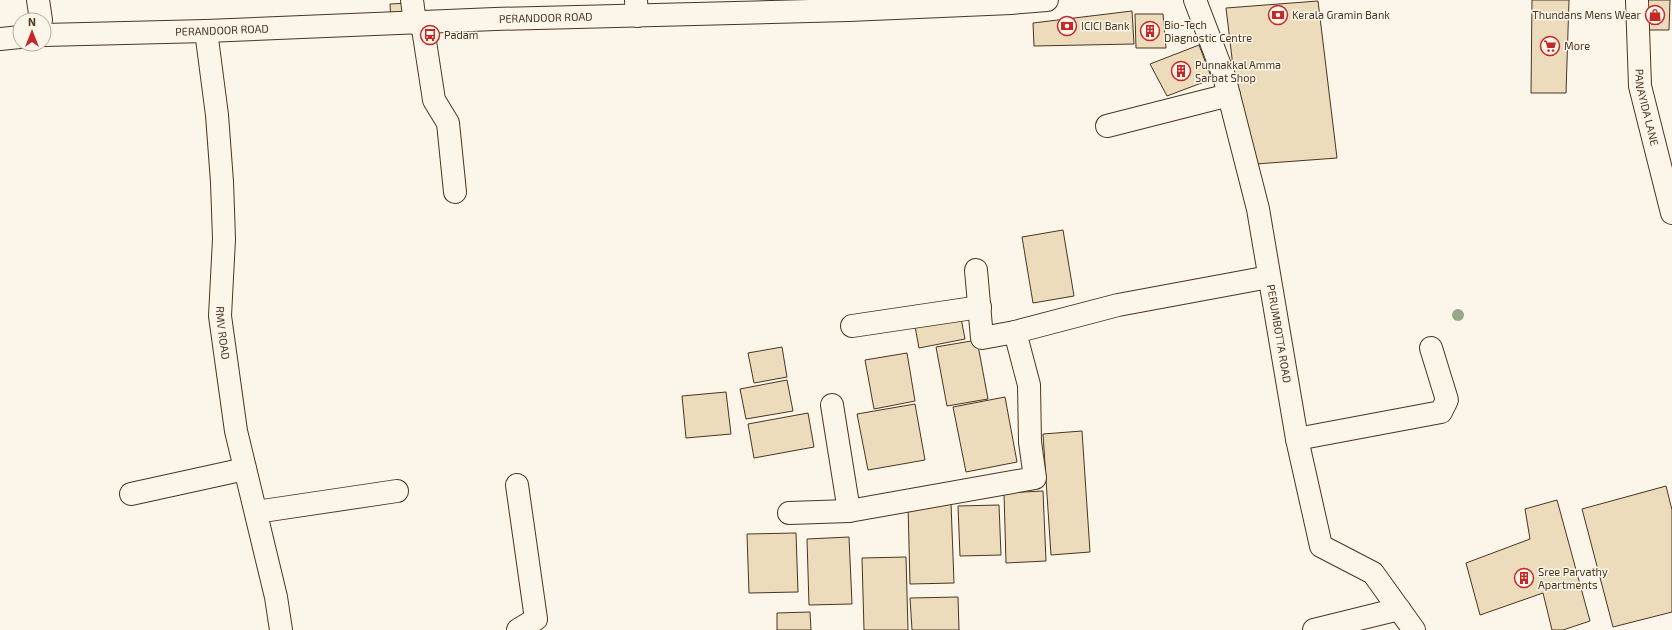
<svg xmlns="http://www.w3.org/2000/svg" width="1672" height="630" font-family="'Exo 2',sans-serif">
<rect width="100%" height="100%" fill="#fbf6e9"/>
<!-- building -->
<g fill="#ecdcbc" stroke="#4a3520">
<polygon points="1532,0 1569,0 1566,93 1531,93"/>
<polygon points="1640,0 1670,0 1669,30 1641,30"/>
<polygon points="1318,1 1337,158 1256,164 1234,75 1226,8"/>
<polygon points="409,3 411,22 391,22 390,4"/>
<polygon points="1132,11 1134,44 1034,46 1033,23"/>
<polygon points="1135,14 1163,14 1166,48 1136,48"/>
<polygon points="1199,45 1212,79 1167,96 1150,64"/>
<polygon points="1063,230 1074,296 1033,303 1022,237"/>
<polygon points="960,313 965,339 919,348 914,321"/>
<polygon points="977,340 988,399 947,406 936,347"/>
<polygon points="782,347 787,377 754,383 748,353"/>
<polygon points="907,353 915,401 874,409 865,360"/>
<polygon points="787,380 793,411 746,419 740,389"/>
<polygon points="726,392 731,434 686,438 682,396"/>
<polygon points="1005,397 1017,462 966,472 953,407"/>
<polygon points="915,404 925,460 868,470 857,414"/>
<polygon points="808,413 814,447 754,458 748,424"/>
<polygon points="1082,431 1090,552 1051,555 1043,434"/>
<polygon points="1666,486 1672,510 1672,612 1613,627 1582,509"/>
<polygon points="1043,491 1046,561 1006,563 1004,493"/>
<polygon points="1557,500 1590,621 1563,630 1552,630 1543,593 1480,615 1466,563 1530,539 1525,509"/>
<polygon points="951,503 954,583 910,584 908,505"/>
<polygon points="999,505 1001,555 960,556 958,506"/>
<polygon points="796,533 798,592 749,593 747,534"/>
<polygon points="849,537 852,604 809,605 807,539"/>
<polygon points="906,557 908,630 864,630 862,558"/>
<polygon points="958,597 959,630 912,630 910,598"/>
<polygon points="810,612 811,630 777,630 777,613"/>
</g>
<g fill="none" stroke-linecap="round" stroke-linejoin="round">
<defs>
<g id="minor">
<polyline points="38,0 41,20"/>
<polyline points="412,0 415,23"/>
<polyline points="636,0 637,16"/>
<path id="s1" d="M1195,0L1224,76L1258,209L1297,439L1321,546L1373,573L1414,630"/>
<path id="s2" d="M1637,0L1640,86L1672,213"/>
<polyline points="422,22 434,100 448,123 455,192"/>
<path id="s3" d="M206,31L217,115L222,182L224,239L220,316L236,431L276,597L281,630"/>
<polyline points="1107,126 1229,95"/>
<polyline points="976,270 982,338 1015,332"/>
<polyline points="852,326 980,307"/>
<polyline points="832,405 849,511"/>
<polyline points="1297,439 1441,412 1447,400 1431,348"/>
<polyline points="517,485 536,619 518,630"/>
<polyline points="131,494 245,469"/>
<polyline points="256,512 397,491"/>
<polyline points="789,513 849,511 1035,478 1030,442 1029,385 1015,332 1118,305 1269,277"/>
<polyline points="1314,630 1399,609"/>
</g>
<g id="major">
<path id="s4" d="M44,35L206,31L495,19L849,10L1011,3L1047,0"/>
<polyline points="0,39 20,37"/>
</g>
</defs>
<!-- minor casing -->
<use href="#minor" stroke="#4a3520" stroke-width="24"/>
<!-- major casing -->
<use href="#major" stroke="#4a3520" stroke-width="24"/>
<!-- minor -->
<use href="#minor" stroke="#fbf6e9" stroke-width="22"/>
<!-- major -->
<use href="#major" stroke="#fbf6e9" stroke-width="22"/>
</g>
<!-- trees -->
<circle fill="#96a887" cx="1458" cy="315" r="6"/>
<!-- icons -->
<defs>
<symbol id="bank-ring" viewBox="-11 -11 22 22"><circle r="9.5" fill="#fbf6e9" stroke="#c62828" stroke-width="1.5"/><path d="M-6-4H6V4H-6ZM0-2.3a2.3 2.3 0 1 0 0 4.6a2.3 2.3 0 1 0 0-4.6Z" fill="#c62828"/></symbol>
<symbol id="shop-ring" viewBox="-11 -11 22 22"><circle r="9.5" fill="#fbf6e9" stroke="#c62828" stroke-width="1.5"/><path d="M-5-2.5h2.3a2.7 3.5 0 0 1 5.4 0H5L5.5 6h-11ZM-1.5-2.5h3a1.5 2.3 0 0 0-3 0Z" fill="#c62828"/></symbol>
<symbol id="building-ring" viewBox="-11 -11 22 22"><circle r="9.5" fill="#fbf6e9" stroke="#c62828" stroke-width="1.5"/><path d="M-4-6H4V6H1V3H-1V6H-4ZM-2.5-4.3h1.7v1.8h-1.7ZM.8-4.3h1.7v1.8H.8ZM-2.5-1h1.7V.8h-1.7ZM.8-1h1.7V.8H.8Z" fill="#c62828"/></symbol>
<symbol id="bus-ring" viewBox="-11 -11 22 22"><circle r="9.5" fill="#fbf6e9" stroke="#c62828" stroke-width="1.5"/><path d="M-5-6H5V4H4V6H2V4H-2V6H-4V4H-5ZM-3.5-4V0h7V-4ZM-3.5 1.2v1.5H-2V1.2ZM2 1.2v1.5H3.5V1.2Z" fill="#c62828"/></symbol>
<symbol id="supermarket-ring" viewBox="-11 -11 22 22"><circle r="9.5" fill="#fbf6e9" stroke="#c62828" stroke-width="1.5"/><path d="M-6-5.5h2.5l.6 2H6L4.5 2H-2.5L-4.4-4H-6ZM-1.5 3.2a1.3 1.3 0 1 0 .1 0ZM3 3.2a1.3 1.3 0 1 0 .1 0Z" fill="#c62828"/></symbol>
</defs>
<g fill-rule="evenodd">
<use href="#bank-ring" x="1267" y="4" width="22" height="22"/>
<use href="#shop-ring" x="1644" y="4" width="22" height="22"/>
<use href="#bank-ring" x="1056" y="15" width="22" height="22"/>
<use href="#building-ring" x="1139" y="20" width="22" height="22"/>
<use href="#bus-ring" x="419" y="24" width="22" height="22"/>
<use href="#supermarket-ring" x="1539" y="35" width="22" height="22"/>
<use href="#building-ring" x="1170" y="60" width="22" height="22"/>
<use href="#building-ring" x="1513" y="567" width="22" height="22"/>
</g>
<g text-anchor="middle" stroke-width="3" stroke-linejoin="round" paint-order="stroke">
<!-- poi labels -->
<g font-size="11" fill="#4a3520" stroke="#fbf6e9" text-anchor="start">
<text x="1292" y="19">Kerala Gramin Bank</text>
<text x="1641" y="19" text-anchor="end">Thundans Mens Wear</text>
<text x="1164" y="29">Bio-Tech<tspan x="1164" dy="13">Diagnostic Centre</tspan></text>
<text x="1081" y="30">ICICI Bank</text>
<text x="444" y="39">Padam</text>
<text x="1564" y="50">More</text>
<text x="1195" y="69">Punnakkal Amma<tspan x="1195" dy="13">Sarbat Shop</tspan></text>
<text x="1538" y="576">Sree Parvathy<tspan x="1538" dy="13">Apartments</tspan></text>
</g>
<!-- street labels -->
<g font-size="11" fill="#4a3520" stroke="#fbf6e9">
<text dy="4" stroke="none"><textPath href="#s4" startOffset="502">PERANDOOR ROAD</textPath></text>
<text dy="4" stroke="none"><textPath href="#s4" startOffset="178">PERANDOOR ROAD</textPath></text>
<text dy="4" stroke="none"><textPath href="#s2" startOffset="108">PANAYIDA LANE</textPath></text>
<text dy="4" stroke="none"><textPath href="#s3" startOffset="303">RMV ROAD</textPath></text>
<text dy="4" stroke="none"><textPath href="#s1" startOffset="345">PERUMBOTTA ROAD</textPath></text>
</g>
</g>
<!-- north arrow -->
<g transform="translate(32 32)"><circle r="19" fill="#fbf6e9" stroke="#b4a999"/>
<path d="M0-3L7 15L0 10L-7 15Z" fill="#c62828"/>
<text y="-6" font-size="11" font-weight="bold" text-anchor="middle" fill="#4a3520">N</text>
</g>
</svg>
